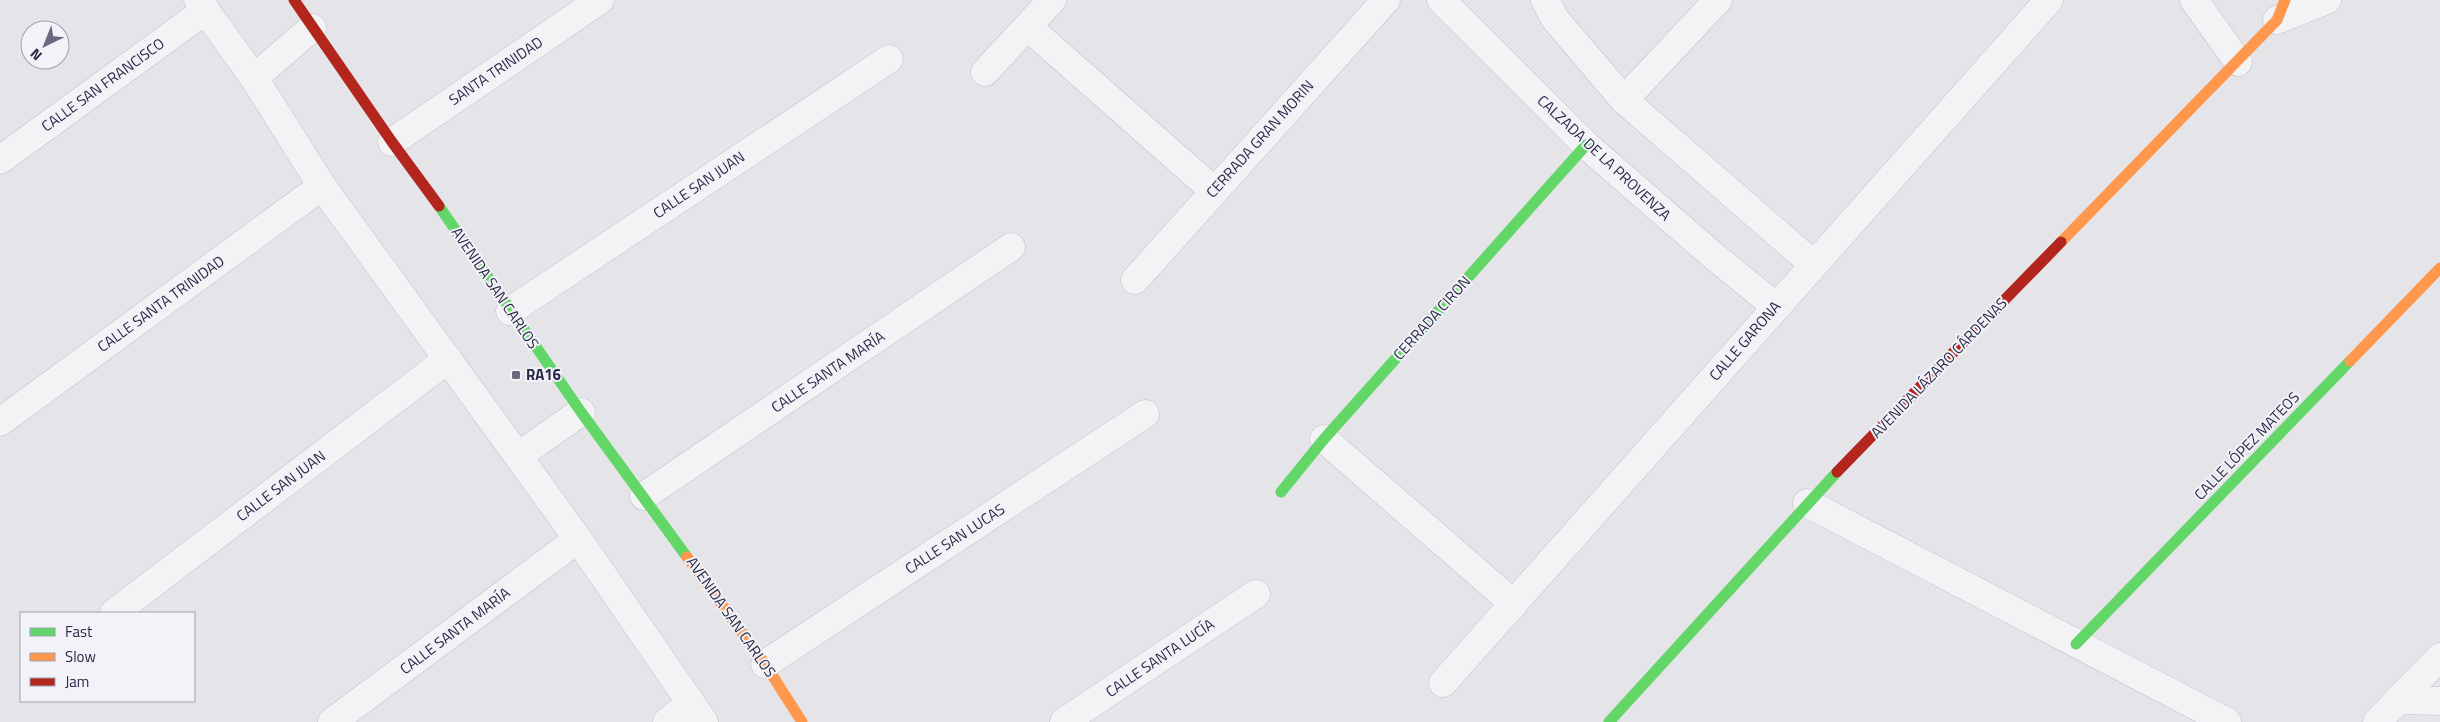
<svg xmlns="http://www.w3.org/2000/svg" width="2440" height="722" font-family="'Titillium Web',sans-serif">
<rect width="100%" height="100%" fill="#e4e4e9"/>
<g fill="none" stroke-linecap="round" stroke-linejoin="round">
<defs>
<g id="street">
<polyline points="198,0 254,78 322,186 578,539 704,722"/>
<polyline points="1441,0 1586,145 1709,252 1775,306"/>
<polyline points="1545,0 1555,19 1624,100 1813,264"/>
<polyline points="2194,0 2238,62"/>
<polyline points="2277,20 2327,0"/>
<polyline points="1028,27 1213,190"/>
<polyline points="985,72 1052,0"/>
<polyline points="254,78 312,28"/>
<polyline points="1624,100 1718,0"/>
<polyline points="392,142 600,0"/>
<polyline points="0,160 206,10"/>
<polyline points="1135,280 1386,0"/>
<polyline points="510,311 889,59"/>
<polyline points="0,422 322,186"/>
<polyline points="1324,439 1514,604"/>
<polyline points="518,456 581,412"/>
<polyline points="644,496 1011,247"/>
<polyline points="1807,503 2227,722"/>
<polyline points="114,613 448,359"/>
<polyline points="765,664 1145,414"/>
<polyline points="1443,683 2049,0"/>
<polyline points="2397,700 2440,701"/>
<polyline points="332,722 578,539"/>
<polyline points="667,722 691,703"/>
<polyline points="1064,722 1256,594"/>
<polyline points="2377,722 2440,657"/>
</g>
</defs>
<!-- street casing -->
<use href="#street" stroke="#c1c1c7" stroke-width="29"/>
<!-- street -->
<use href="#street" stroke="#f3f3f6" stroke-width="28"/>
<!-- fast -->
<g stroke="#63d668" stroke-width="11">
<polyline points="439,206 581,412 687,557"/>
<polyline points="1281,492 1324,439 1586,145"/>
<polyline points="2076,644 2350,361"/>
<polyline points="1609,722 1837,472"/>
</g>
<!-- slow -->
<g stroke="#ff974d" stroke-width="11">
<polyline points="2061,242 2277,20 2285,0"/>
<polyline points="2350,361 2440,268"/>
<polyline points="687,557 765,664 802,722"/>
</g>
<!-- jam -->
<g stroke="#b3261e" stroke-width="11">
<polyline points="294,0 392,142 439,206"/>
<polyline points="1837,472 2061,242"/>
</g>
</g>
<!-- markers -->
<rect fill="#6a6a7e" stroke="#f2f2f8" stroke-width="2" x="511" y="370" width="10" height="10" rx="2.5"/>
<g text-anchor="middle" stroke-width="4" stroke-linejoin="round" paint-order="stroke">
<!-- street labels -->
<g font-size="15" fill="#282945" stroke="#f2f2f8">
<text transform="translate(496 71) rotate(-34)" y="5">SANTA TRINIDAD</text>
<text transform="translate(103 85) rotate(-36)" y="5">CALLE SAN FRANCISCO</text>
<text transform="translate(1260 139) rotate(-48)" y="5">CERRADA GRAN MORIN</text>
<text transform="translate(1604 158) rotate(43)" y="5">CALZADA DE LA PROVENZA</text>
<text transform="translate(699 185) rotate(-34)" y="5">CALLE SAN JUAN</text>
<text transform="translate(495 288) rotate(56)" y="5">AVENIDA SAN CARLOS</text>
<text transform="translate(161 304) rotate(-36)" y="5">CALLE SANTA TRINIDAD</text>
<text transform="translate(1432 318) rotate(-48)" y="5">CERRADA CIRON</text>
<text transform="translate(1745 341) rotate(-49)" y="5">CALLE GARONA</text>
<text transform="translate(1939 368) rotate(-46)" y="5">AVENIDA LÁZARO CÁRDENAS</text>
<text transform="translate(828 372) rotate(-34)" y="5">CALLE SANTA MARÍA</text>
<text transform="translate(2247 446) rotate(-46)" y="5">CALLE LÓPEZ MATEOS</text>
<text transform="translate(281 486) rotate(-37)" y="5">CALLE SAN JUAN</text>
<text transform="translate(955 539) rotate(-33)" y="5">CALLE SAN LUCAS</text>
<text transform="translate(731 617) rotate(55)" y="5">AVENIDA SAN CARLOS</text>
<text transform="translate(455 631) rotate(-37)" y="5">CALLE SANTA MARÍA</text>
<text transform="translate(1160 658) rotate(-34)" y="5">CALLE SANTA LUCÍA</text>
</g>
<!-- poi labels -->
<g font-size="15" font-weight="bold" fill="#282945" stroke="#f2f2f8" text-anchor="start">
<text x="526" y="380">RA16</text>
</g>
</g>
<!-- legend -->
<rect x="20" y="612" width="175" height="90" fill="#f2f2f8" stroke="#a1a2b0"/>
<rect x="30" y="628" width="25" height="8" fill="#63d668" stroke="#a1a2b0"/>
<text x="65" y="637" font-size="15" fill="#282945">Fast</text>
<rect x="30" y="653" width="25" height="8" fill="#ff974d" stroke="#a1a2b0"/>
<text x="65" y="662" font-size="15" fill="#282945">Slow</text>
<rect x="30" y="678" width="25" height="8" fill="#b3261e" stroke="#a1a2b0"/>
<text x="65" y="687" font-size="15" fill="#282945">Jam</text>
<!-- north arrow -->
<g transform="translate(45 45) rotate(223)"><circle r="24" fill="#f2f2f8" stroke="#a1a2b0"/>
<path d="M0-4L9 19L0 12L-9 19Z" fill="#6a6a7e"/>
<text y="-8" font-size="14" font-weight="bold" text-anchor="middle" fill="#282945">N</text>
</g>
</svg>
